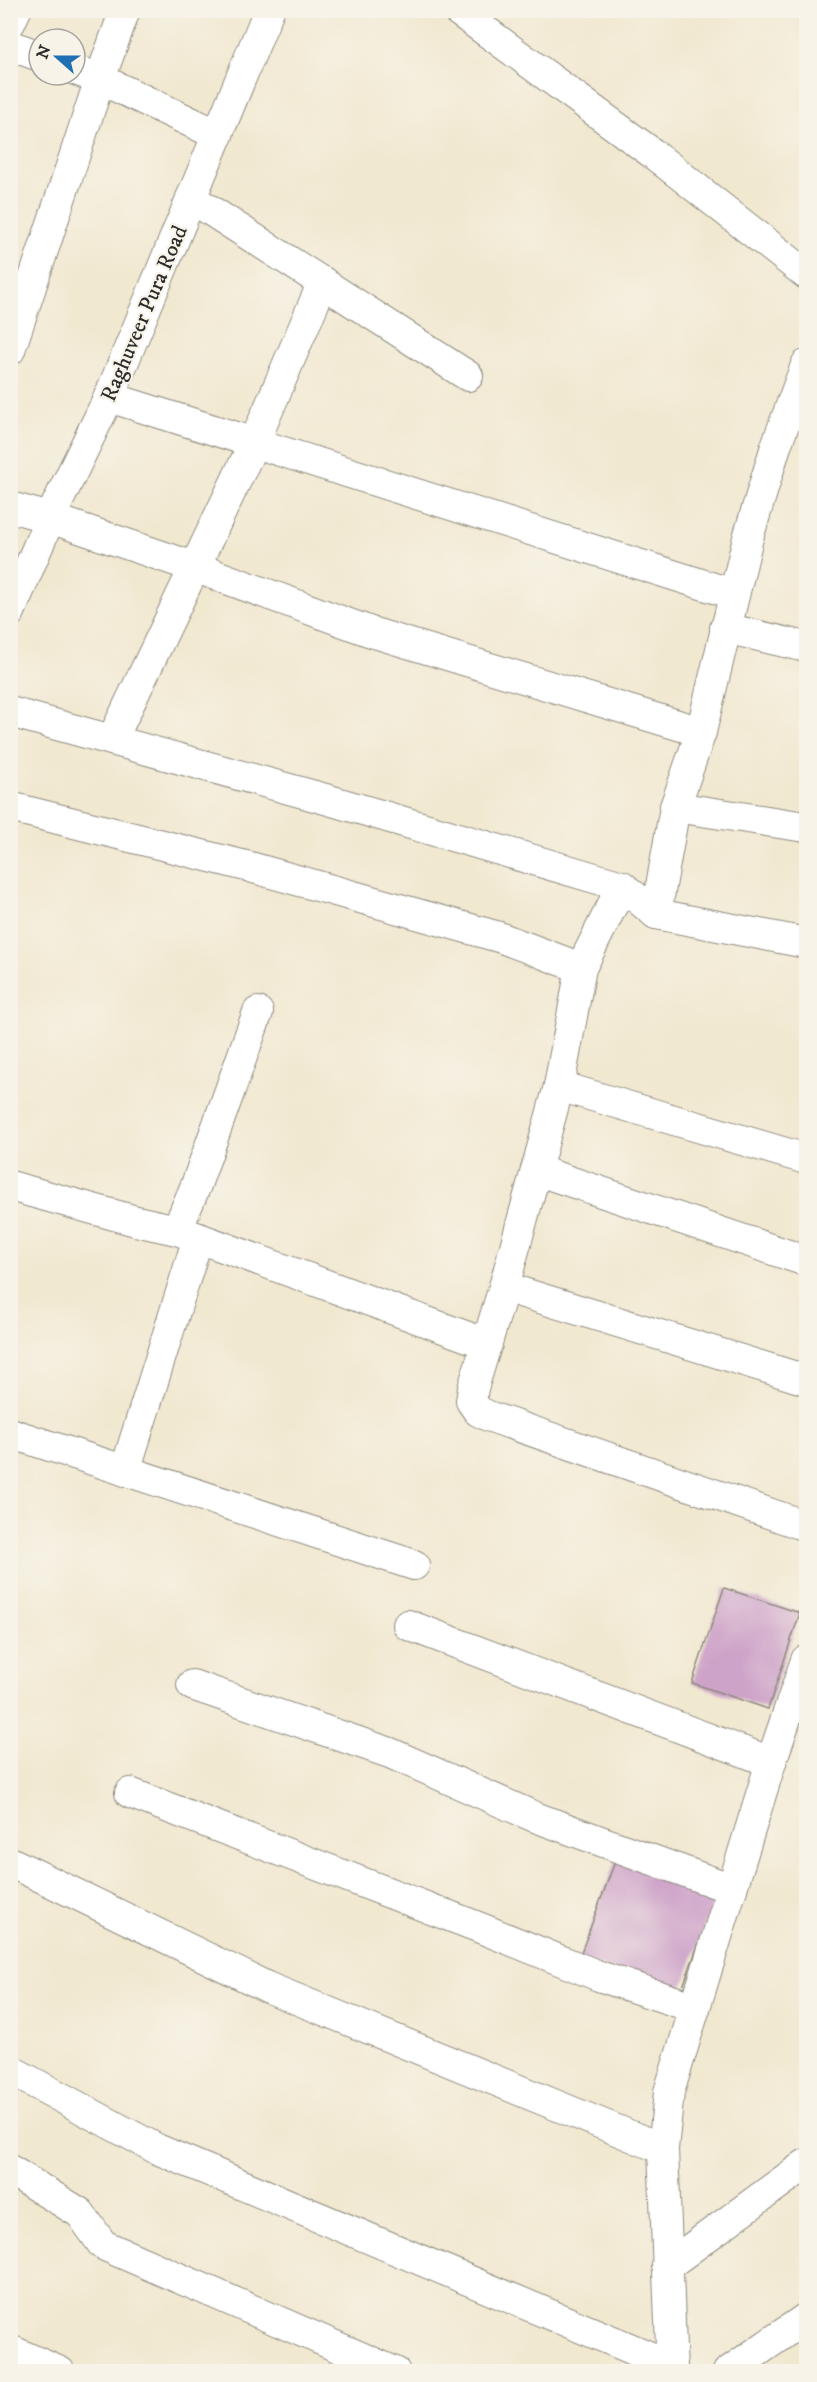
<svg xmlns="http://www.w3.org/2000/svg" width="817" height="2382" font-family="'IM FELL DW Pica',serif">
<rect width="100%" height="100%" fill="#f7f3e8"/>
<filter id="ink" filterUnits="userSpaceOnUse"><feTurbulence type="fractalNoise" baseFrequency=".0167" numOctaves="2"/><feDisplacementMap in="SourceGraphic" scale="12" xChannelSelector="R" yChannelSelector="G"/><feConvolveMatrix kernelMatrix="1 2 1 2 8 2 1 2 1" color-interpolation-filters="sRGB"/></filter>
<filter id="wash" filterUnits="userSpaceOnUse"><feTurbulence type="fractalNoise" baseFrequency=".008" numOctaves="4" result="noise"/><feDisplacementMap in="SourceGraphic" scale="24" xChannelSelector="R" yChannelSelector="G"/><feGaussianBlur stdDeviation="1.35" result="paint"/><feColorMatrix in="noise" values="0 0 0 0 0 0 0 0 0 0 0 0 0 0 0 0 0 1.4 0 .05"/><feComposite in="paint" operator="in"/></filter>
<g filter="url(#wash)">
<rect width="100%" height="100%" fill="#f1e8d0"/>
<g id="blocks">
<!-- building -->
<g fill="#cea3c9">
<polygon points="724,1588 800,1613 768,1709 692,1683"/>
<polygon points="617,1856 717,1892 680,1995 579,1958"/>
</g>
</g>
</g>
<g filter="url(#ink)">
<use href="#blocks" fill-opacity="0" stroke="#8e8a7e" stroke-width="1.5"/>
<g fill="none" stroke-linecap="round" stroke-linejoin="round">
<defs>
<g id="minor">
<polyline points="457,10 652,153 806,274"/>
<polyline points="10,23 16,10"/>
<polyline points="10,45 39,56"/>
<polyline points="75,70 100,79 218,135"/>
<polyline points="191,198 468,376"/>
<polyline points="10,350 100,79 125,10"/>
<polyline points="109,397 733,594"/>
<polyline points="10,507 50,518 194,567 371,632 701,732 748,538 776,446 806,365"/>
<polyline points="10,612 50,518 109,397 269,10"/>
<polyline points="725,628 806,647"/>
<polyline points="10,712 329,800 622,886 581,968 559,1086 504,1287 473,1388 471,1401 478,1411 488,1416 806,1526"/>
<polyline points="112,740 254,443 323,282"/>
<polyline points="10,807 250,867 499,937 581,968"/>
<polyline points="675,807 806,827"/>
<polyline points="622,886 656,914 806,943"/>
<polyline points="656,914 675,807 701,732"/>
<polyline points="559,1086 806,1159"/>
<polyline points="536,1170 806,1261"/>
<polyline points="10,1186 136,1221 177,1230 196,1185 258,1012"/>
<polyline points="177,1230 487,1344"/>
<polyline points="504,1287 806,1380"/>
<polyline points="10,1433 414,1565"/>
<polyline points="125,1471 198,1238"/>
<polyline points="408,1625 771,1762"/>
<polyline points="192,1685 390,1753 535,1817 732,1889"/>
<polyline points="130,1793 478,1927 599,1976 695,2008"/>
<polyline points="10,1862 267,1987 663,2149"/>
<polyline points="10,2070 157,2149 672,2366"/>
<polyline points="10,2170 80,2213 103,2245 395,2372"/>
<polyline points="667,2266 806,2164"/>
<polyline points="10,2350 60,2372"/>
<polyline points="672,2372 663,2149 669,2092 771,1762 806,1660"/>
<polyline points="728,2372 806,2318"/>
</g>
</defs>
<!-- minor casing -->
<use href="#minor" stroke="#8e8a7e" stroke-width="32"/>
<!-- minor -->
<use href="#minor" stroke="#fff" stroke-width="30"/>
</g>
</g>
<g text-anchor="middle" stroke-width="4.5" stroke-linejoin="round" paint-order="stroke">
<!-- street labels -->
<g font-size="22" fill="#2b2b2b" stroke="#f7f3e8">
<text transform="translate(143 313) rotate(-67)" y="8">Raghuveer Pura Road</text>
</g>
</g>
<!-- margin -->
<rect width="817" height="2382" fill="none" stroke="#f7f3e8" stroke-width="36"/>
<!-- north arrow -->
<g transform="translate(57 57) rotate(291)"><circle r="28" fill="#f7f3e8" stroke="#a5a39c" stroke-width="1.5"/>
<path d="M0-4.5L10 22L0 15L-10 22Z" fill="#1f6fb2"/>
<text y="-9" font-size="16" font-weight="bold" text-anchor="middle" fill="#2b2b2b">N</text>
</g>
</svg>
